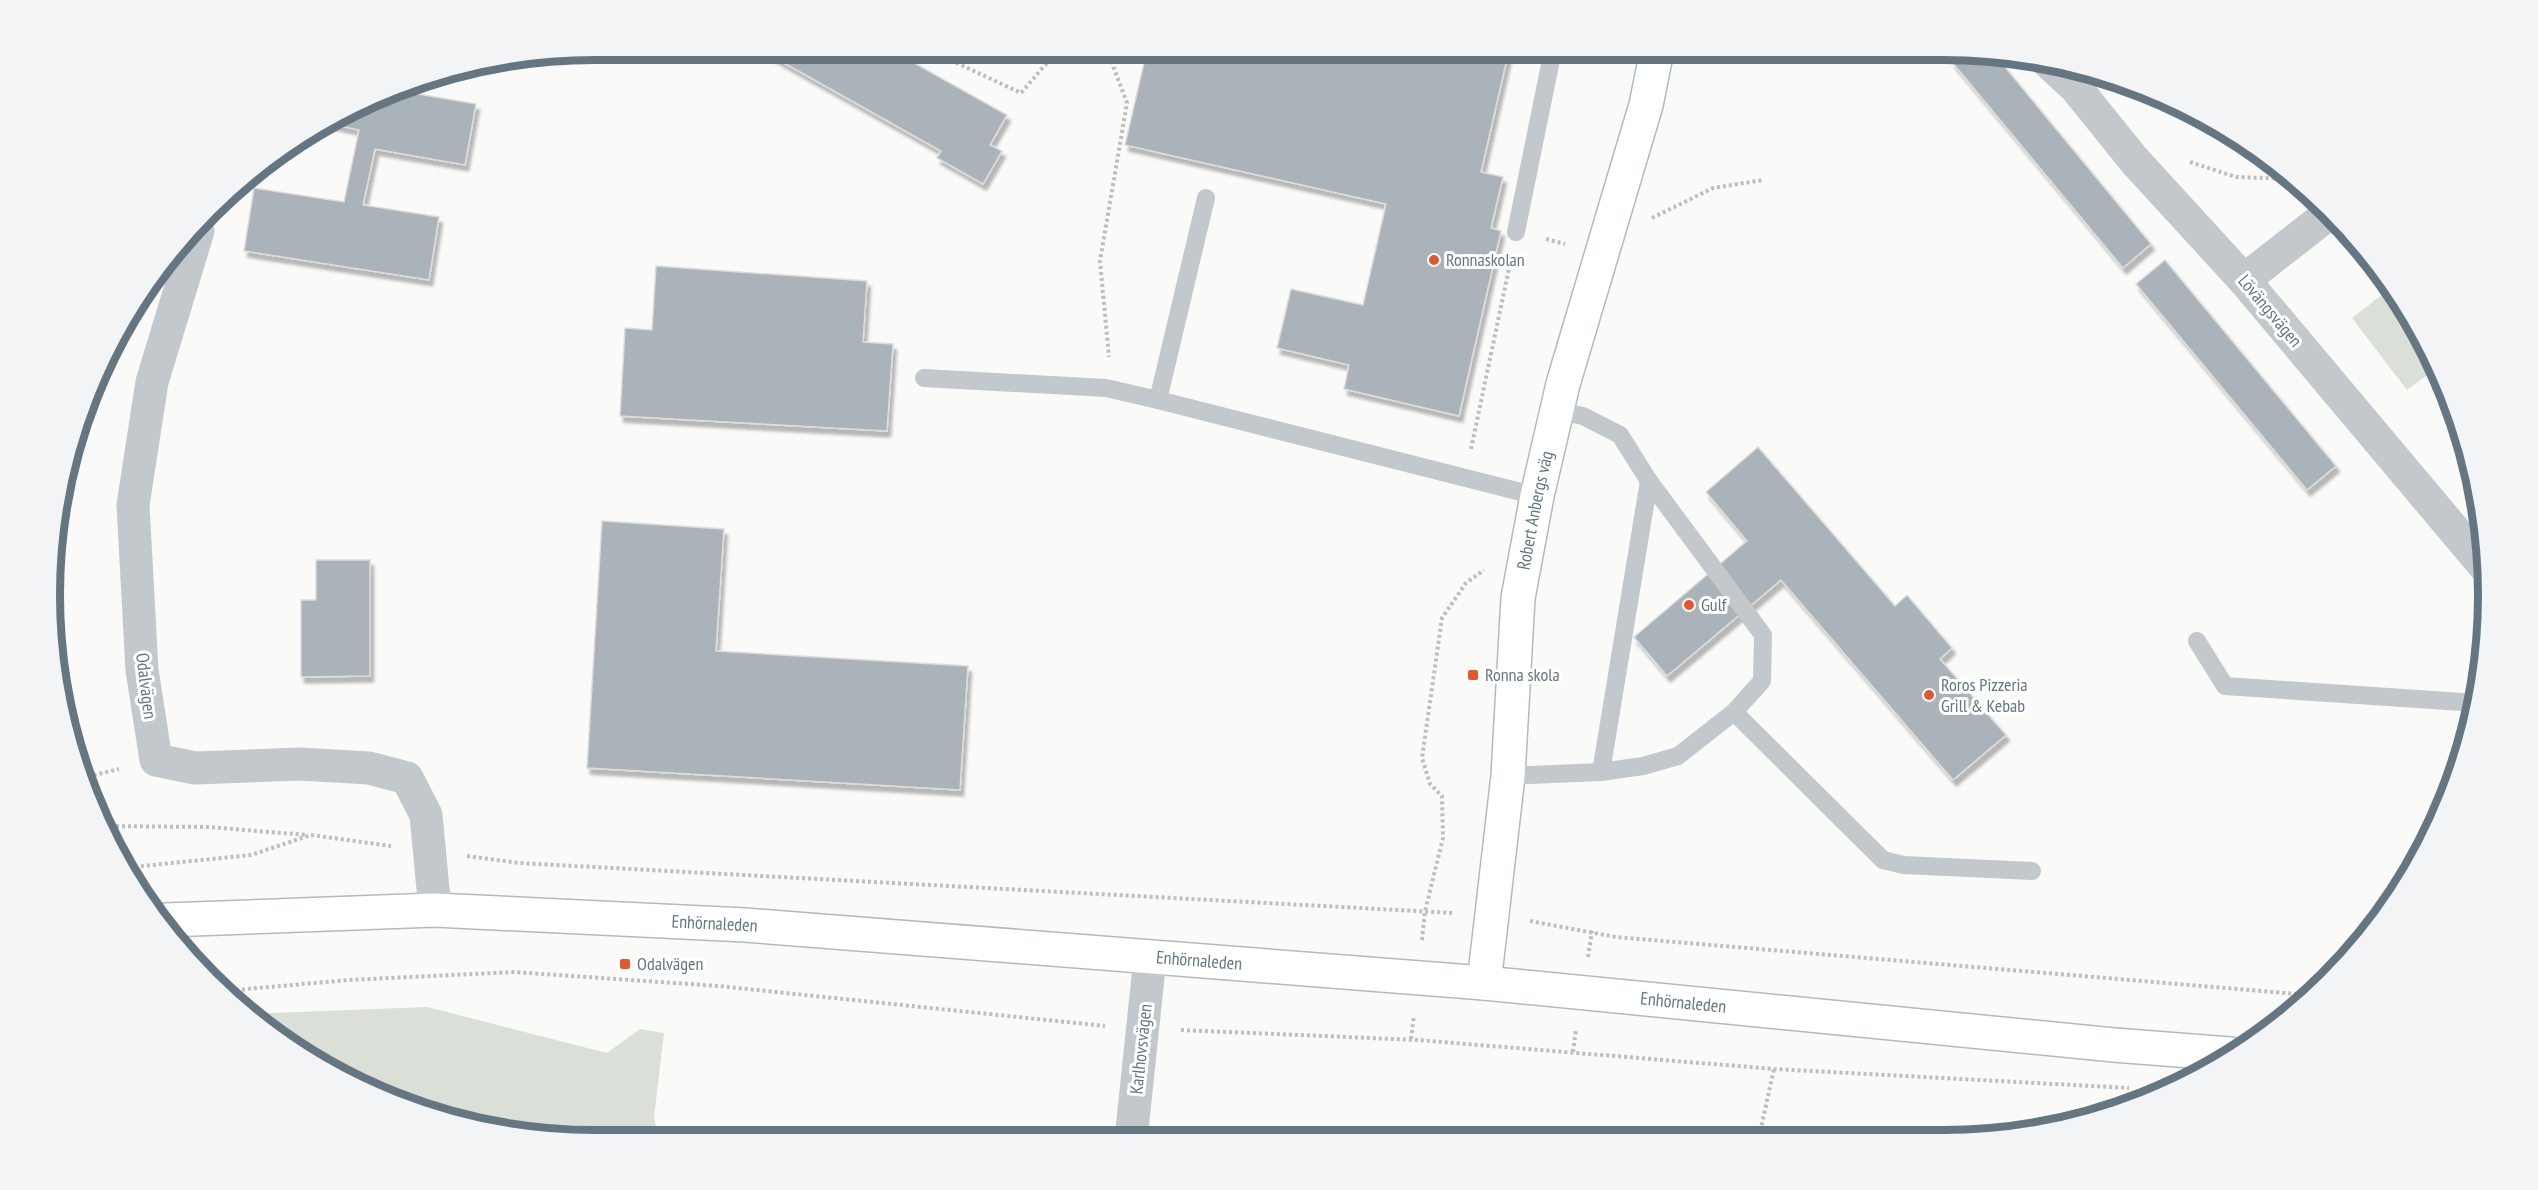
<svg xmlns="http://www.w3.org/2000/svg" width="2538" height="1190" font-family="'PT Sans Narrow',sans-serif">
<defs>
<filter id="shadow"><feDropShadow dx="3.5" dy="6" stdDeviation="1.5" flood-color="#0004"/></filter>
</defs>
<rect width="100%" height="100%" fill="#fafaf8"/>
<!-- green -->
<g fill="#dadfd7">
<polygon points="2392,287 2447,386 2455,412 2427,375 2407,390 2352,318"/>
<polygon points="427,1007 607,1053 640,1029 664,1033 654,1117 659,1140 595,1140 489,1130 387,1099 250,1014"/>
</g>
<!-- building -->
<g fill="#aab3b9" stroke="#dcdcda" stroke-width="1.5" filter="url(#shadow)">
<polygon points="761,50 891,50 1007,115 990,145 1002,151 983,184 937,158 941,151"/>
<polygon points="1147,50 1509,50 1481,172 1503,177 1491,228 1501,231 1459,416 1344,389 1349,365 1277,348 1291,289 1363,305 1386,204 1125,145"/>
<polygon points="1965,52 1995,55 2151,244 2123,268 1952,62"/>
<polygon points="395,90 476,104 465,165 375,149 363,205 439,217 429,280 244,251 254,188 344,202 359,130 323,122"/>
<polygon points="2165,260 2336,466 2307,490 2136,284"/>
<polygon points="656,266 867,281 863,342 893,344 887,431 620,416 625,328 652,330"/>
<polygon points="1758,447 1895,606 1907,595 1952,648 1940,659 2006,735 1953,780 1781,580 1667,676 1634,637 1747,541 1706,492"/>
<polygon points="602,521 724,529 716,651 968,666 960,790 587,768"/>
<polygon points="316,560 370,560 370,676 301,677 301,600 316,600"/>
<polygon points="785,1135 785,1140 748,1140 748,1136"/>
</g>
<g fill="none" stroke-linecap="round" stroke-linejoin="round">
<defs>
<g id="secondary">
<path id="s1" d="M166,920L435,910L745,925L1484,983L2114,1045L2230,1054"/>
<path id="s2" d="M1484,983L1508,776L1518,598L1537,496L1563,384L1646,105L1657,50"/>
</g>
</defs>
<!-- secondary casing -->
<use href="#secondary" stroke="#b3babf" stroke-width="36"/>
<!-- path -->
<g stroke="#bbbfc2" stroke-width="4" stroke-dasharray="3 3" stroke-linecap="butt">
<polyline points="929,50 1021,93 1058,50"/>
<polyline points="1107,50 1127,103 1100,261 1109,357"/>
<polyline points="2190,162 2236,177 2291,179"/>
<polyline points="1652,218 1713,188 1763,180"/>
<polyline points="1546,239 1565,244"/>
<polyline points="1471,449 1511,259"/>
<polyline points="82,778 119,769"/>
<polyline points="104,826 208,827 307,835"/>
<polyline points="467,856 519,863 1454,913"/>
<polyline points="123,868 251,855 311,835 391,846"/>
<polyline points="1530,921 1616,937 2308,995"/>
<polyline points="1422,940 1425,911 1443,838 1442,796 1430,784 1422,758 1442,618 1466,583 1484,570"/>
<polyline points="1588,957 1592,931"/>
<polyline points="224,991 348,980 514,972 718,986 1105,1026"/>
<polyline points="1181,1030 1417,1040 1774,1069 2129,1088"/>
<polyline points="1411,1039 1414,1016"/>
<polyline points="1573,1052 1576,1029"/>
<polyline points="1759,1137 1774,1069"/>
</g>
<!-- lane -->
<g stroke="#c3c8cc" stroke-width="18">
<polyline points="1516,232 1553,50"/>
<polyline points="924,378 1106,388 1158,400 1206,198"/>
<polyline points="1158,400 1537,496"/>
<polyline points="2197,641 2225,686 2477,703"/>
<polyline points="1734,712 1883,860 1904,865 2032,871"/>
<polyline points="1601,772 1649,481"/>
<polyline points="1508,776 1601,772 1643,766 1678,756 1734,712 1762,681 1763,635 1649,481 1620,435 1583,416 1557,411"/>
</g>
<!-- street -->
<g stroke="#c3c8cc" stroke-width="33">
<polyline points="2046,60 2076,88 2134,160 2244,280 2486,568"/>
<polyline points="198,231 152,382 133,505 142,670 156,760 195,768 300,764 369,768 407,778 426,815 435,910"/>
<polyline points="2244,280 2331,212"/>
<polyline points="1131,1139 1150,958"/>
</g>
<!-- secondary -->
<use href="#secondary" stroke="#fff" stroke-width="33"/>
</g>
<!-- markers -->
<g fill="#e4572e" stroke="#fff" stroke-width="2">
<circle cx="1434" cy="260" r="6"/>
<circle cx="1689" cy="605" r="6"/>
<rect x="1467" y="669" width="12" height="12" rx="3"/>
<circle cx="1929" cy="695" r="6"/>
<rect x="619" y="958" width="12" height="12" rx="3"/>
</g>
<g text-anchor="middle" stroke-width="6" stroke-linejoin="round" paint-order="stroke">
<!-- poi labels -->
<g font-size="18" fill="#657683" stroke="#fff" text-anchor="start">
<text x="1446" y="266">Ronnaskolan</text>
<text x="1701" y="611">Gulf</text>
<text x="1485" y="681">Ronna skola</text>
<text x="1941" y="691">Roros Pizzeria<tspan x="1941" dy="21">Grill &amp; Kebab</tspan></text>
<text x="637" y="970">Odalvägen</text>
</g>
<!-- street labels -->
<g font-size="18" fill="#657683" stroke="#fff">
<text transform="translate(2270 311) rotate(50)" y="6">Lövängsvägen</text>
<text dy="6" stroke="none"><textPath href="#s2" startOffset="476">Robert Anbergs väg</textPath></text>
<text transform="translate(146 686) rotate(83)" y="6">Odalvägen</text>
<text dy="6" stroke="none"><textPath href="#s1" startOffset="549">Enhörnaleden</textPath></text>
<text dy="6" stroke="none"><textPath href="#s1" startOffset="1035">Enhörnaleden</textPath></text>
<text dy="6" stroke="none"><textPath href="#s1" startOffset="1521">Enhörnaleden</textPath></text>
<text transform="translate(1141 1049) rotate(-84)" y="6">Karlhovsvägen</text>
</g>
</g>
<!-- crop -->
<path d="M0 0H2538V1190H0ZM595 60H1943A535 535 0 0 1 2478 595V595A535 535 0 0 1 1943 1130H595A535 535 0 0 1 60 595V595A535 535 0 0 1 595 60Z" fill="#f3f4f5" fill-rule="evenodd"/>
<path fill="none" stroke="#657683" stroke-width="8" d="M595 60H1943A535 535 0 0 1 2478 595V595A535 535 0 0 1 1943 1130H595A535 535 0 0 1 60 595V595A535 535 0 0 1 595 60Z"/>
</svg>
